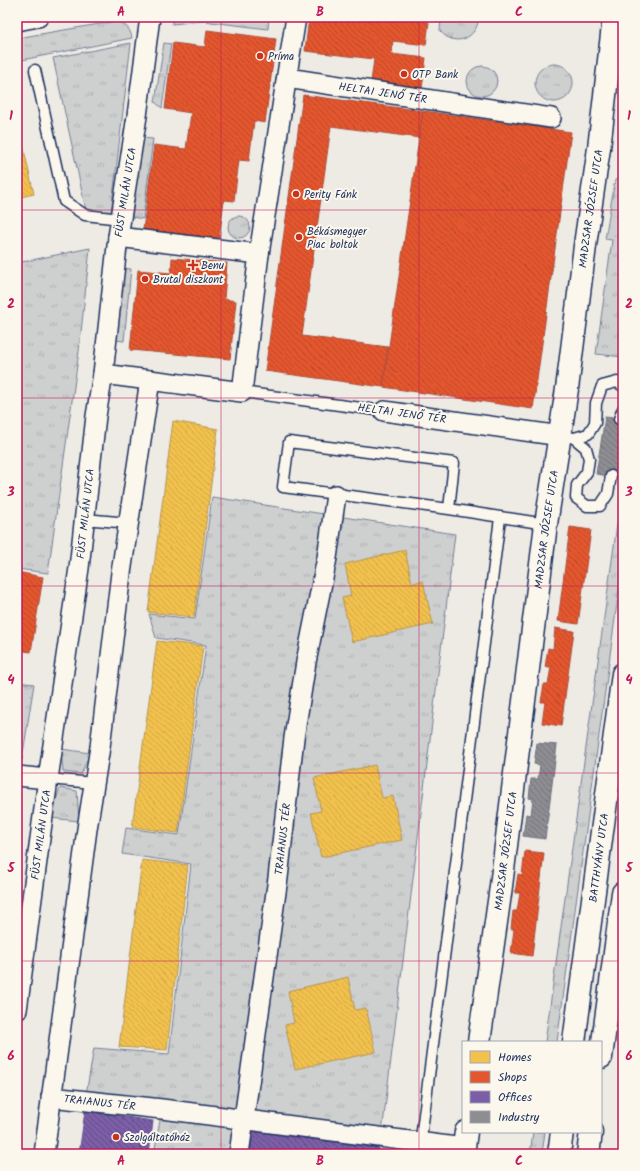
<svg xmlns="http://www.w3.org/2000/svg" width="640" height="1171" font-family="Kalam,sans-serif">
<defs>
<pattern id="grass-tufts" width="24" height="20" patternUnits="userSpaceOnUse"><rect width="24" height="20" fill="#cecfcf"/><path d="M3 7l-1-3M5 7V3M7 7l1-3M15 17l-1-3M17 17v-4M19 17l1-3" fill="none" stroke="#b0b2b4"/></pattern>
<pattern id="homes-back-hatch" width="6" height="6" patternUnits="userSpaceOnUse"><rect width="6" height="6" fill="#f2c14e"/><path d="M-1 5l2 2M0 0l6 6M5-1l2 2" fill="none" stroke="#cfa646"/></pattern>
<pattern id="shops-back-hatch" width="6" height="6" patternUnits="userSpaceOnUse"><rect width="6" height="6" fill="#e4572e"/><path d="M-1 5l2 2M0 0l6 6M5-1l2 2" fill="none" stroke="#b8482a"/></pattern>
<pattern id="offices-back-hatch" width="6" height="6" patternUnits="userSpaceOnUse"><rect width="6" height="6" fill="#7b5ea7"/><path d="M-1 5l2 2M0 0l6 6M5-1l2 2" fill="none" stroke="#5e4a84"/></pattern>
<pattern id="industry-back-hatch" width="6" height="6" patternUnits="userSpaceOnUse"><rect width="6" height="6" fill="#8d8d92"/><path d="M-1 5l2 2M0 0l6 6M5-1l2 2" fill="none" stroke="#72747a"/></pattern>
</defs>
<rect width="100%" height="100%" fill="#eeebe4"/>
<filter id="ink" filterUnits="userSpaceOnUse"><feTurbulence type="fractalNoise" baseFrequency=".025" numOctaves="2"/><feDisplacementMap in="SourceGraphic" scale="8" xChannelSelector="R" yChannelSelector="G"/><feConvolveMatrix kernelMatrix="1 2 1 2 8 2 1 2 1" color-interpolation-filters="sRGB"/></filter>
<g filter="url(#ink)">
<!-- grass -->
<g fill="url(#grass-tufts)" stroke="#747f96">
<polygon points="173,17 269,17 268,29 203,21 172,24"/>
<path d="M441,17H479C478,33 463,46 447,37C445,36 442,33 440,31Z"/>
<path d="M117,21C126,25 130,28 132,38L17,61V38Z"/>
<polygon points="131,43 111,213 86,210 53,58"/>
<polygon points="164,43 171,44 162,108 155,102"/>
<circle cx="554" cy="83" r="19"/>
<circle cx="482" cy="81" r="15"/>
<polygon points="142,138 153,139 143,219 132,217"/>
<polygon points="623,177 623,357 596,354 612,240 605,239 615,180"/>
<circle cx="239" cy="227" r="11"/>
<polygon points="90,248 79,351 48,573 17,569 17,263"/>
<polygon points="122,268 131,269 124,341 115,340"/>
<polygon points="623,481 623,560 557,1042 545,1042"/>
<polygon points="212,497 455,534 382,1133 249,1117 243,1154 154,1154 162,1109 85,1100 94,1048 169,1054 191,864 122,854 126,828 179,835 206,645 156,638 149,614 195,619"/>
<polygon points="17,682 34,684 21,766 17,765"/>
<polygon points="61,749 90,753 81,774 63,772"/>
<polygon points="60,788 77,791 79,821 50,818"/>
<polygon points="533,1132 545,1132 542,1154 530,1154"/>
</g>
<!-- homes -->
<g fill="url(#homes-back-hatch)" stroke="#b29553">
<polygon points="17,119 34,194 17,198"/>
<polygon points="173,421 218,429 194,617 148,612"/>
<polygon points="405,550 412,583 423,581 433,624 352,642 342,598 351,596 345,564"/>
<polygon points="157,641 203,646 178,833 132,827"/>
<polygon points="375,765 382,798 393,796 402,840 321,857 311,813 321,811 314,778"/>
<polygon points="142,860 188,865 167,1050 119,1047"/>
<polygon points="348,977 355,1010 366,1008 376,1052 295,1069 285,1025 294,1023 288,991"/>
</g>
<!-- shops -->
<g fill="url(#shops-back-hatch)" stroke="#a84b3c">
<polygon points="309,17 350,17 380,21 381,17 387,17 429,22 426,45 393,41 391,54 426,58 422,88 371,82 374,59 305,51"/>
<polygon points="207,30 276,39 265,123 254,121 249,161 239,160 234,201 224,200 219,239 143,230 154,145 186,149 191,113 165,109 173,43 205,47"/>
<polygon points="303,95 423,111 420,138 331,126 302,336 388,347 383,387 265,371"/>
<polygon points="423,111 571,132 533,409 383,387"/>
<polygon points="172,258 227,263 224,299 236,301 230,359 130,350 138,270 171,273"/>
<polygon points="570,527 591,530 578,624 558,621"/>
<polygon points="17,572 43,577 31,652 17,650"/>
<polygon points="555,628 574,631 561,726 542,723 545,702 541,702 544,684 548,684 551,667 545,667 548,648 553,649"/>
<polygon points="525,851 544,853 532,956 511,953 514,929 511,929 513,911 517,911 520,893 515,893 518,874 522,875"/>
</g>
<!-- offices -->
<g fill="url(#offices-back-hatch)" stroke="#5e5091">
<polygon points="85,1111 153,1121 149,1154 79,1154"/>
<polygon points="250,1130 379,1148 378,1154 247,1154"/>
</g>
<!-- industry -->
<g fill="url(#industry-back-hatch)" stroke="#6b7182">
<polygon points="605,417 623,419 622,478 596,474"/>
<polygon points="537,743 557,745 545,839 523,836 526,814 531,815 533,799 529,798 531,779 538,779 540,765 534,764"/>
</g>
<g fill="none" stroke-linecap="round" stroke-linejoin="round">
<defs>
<g id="lane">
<polyline points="35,70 64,201 85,215 121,219"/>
<polyline points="242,392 384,411"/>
<polyline points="619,419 623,409"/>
<polyline points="570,437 574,438 588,434 595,423 596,403 602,386 617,382 623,386"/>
<polyline points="574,438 586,448 589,459 587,472 577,485 576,498 587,506 600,506 608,494 611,476"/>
<polyline points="449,509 454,463 289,442 283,487 449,509 546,524"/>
<polyline points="84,519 129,523"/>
<polyline points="48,779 94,783"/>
<polyline points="419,1154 500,518"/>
</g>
<g id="street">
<polyline points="17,21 38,17"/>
<path id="s1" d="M287,78L551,118"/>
<polyline points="118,237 259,254"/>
<polyline points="103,374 242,392 259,254 296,17"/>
<polyline points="384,411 561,436"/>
<polyline points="17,776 48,779"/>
<path id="s2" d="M17,1010L48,779L79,568L96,416L103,374L118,237L137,116L150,17"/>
<path id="s3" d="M51,1097L162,1109L464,1148"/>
<polyline points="44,1154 87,829 100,747 121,573 150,380"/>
<path id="s4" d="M239,1154L278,878L294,738L306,662L327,558L336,495"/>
</g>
<g id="secondary">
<path id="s5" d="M479,1042L500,894L546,524L567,389L586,238L599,148L614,17"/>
<polyline points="463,1154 466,1132"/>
</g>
<g id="primary">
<path id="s6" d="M574,1042L623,674"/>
<polyline points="601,1057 623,893"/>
<polyline points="559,1154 562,1132"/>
<polyline points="588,1154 591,1132"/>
</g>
</defs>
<!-- lane casing -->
<use href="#lane" stroke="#1b2f5e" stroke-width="13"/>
<!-- street casing -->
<use href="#street" stroke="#1b2f5e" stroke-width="22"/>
<!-- secondary casing -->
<use href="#secondary" stroke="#1b2f5e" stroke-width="25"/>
<!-- primary casing -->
<use href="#primary" stroke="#1b2f5e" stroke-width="25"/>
<!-- lane -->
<use href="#lane" stroke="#fbf7ec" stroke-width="10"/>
<!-- street -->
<use href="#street" stroke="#fbf7ec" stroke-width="19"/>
<!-- secondary -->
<use href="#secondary" stroke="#fbf7ec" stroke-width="22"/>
<!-- primary -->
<use href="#primary" stroke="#fbf7ec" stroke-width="22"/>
</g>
</g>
<!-- grid -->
<path fill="none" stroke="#c2185b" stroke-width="1" stroke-opacity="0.55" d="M221,17V1154M419,17V1154M17,210H623M17,398H623M17,586H623M17,773H623M17,961H623"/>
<!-- markers -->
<g fill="#c8321e" stroke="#fbf7ec" stroke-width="1.5">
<circle cx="260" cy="56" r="4"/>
<circle cx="404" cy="74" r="4"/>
<circle cx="296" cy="194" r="4"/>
<circle cx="299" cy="237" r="4"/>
<path d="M191 259h4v4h4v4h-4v4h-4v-4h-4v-4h4z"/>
<circle cx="145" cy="279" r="4"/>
<circle cx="116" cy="1137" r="4"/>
</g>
<g text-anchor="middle" stroke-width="4" stroke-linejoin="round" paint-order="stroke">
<!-- poi labels -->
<g font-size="11" fill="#1b2f5e" stroke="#fbf7ec" text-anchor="start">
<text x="268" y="60">Príma</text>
<text x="412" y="78">OTP Bank</text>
<text x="304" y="198">Perity Fánk</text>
<text x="307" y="235">Békásmegyer<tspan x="307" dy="13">Piac boltok</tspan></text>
<text x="201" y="269">Benu</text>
<text x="153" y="283">Brutal diszkont</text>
<text x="124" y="1141">Szolgáltatóház</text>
</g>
<!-- street labels -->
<g font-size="11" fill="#1b2f5e" stroke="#fbf7ec">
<text dy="4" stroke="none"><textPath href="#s1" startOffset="97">HELTAI JENŐ TÉR</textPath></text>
<text dy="4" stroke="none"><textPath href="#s2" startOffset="825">FÜST MILÁN UTCA</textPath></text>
<text dy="4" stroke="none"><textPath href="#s5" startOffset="841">MADZSAR JÓZSEF UTCA</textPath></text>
<text transform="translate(402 413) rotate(8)" y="4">HELTAI JENŐ TÉR</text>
<text dy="4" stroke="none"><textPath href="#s2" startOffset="501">FÜST MILÁN UTCA</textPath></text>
<text dy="4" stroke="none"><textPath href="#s5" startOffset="517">MADZSAR JÓZSEF UTCA</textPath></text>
<text dy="4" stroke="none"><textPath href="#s2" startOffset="177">FÜST MILÁN UTCA</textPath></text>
<text dy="4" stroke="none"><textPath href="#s4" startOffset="318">TRAIANUS TÉR</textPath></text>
<text dy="4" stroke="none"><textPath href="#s5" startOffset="193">MADZSAR JÓZSEF UTCA</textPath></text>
<text dy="4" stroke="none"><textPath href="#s6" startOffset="186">BATTHYÁNY UTCA</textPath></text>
<text dy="4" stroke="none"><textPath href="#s3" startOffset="49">TRAIANUS TÉR</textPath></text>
</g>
</g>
<!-- margin -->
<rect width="640" height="1171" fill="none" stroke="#fbf7ec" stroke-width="44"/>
<!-- legend -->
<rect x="462" y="1041" width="140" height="92" fill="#fbf7ec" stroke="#a1a7b3"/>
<rect x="470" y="1051" width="20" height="12" fill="#f2c14e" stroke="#a1a7b3"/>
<text x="498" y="1061" font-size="12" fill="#1b2f5e">Homes</text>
<rect x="470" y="1071" width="20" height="12" fill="#e4572e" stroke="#a1a7b3"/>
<text x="498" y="1081" font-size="12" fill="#1b2f5e">Shops</text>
<rect x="470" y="1091" width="20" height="12" fill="#7b5ea7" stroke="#a1a7b3"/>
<text x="498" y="1101" font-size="12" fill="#1b2f5e">Offices</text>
<rect x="470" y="1111" width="20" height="12" fill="#8d8d92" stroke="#a1a7b3"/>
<text x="498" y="1121" font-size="12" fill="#1b2f5e">Industry</text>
<rect x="22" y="22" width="596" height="1127" fill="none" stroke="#c2185b" stroke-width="1.5"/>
<g font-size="13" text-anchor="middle" font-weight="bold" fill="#c2185b">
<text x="121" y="16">A</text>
<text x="320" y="16">B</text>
<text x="519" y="16">C</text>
<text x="11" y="120">1</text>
<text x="629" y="120">1</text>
<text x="11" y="308">2</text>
<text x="629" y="308">2</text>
<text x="11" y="496">3</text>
<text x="629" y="496">3</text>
<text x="11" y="684">4</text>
<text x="629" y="684">4</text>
<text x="11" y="872">5</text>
<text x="629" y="872">5</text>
<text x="11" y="1060">6</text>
<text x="629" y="1060">6</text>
<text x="121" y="1165">A</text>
<text x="320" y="1165">B</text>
<text x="519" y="1165">C</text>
</g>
</svg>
